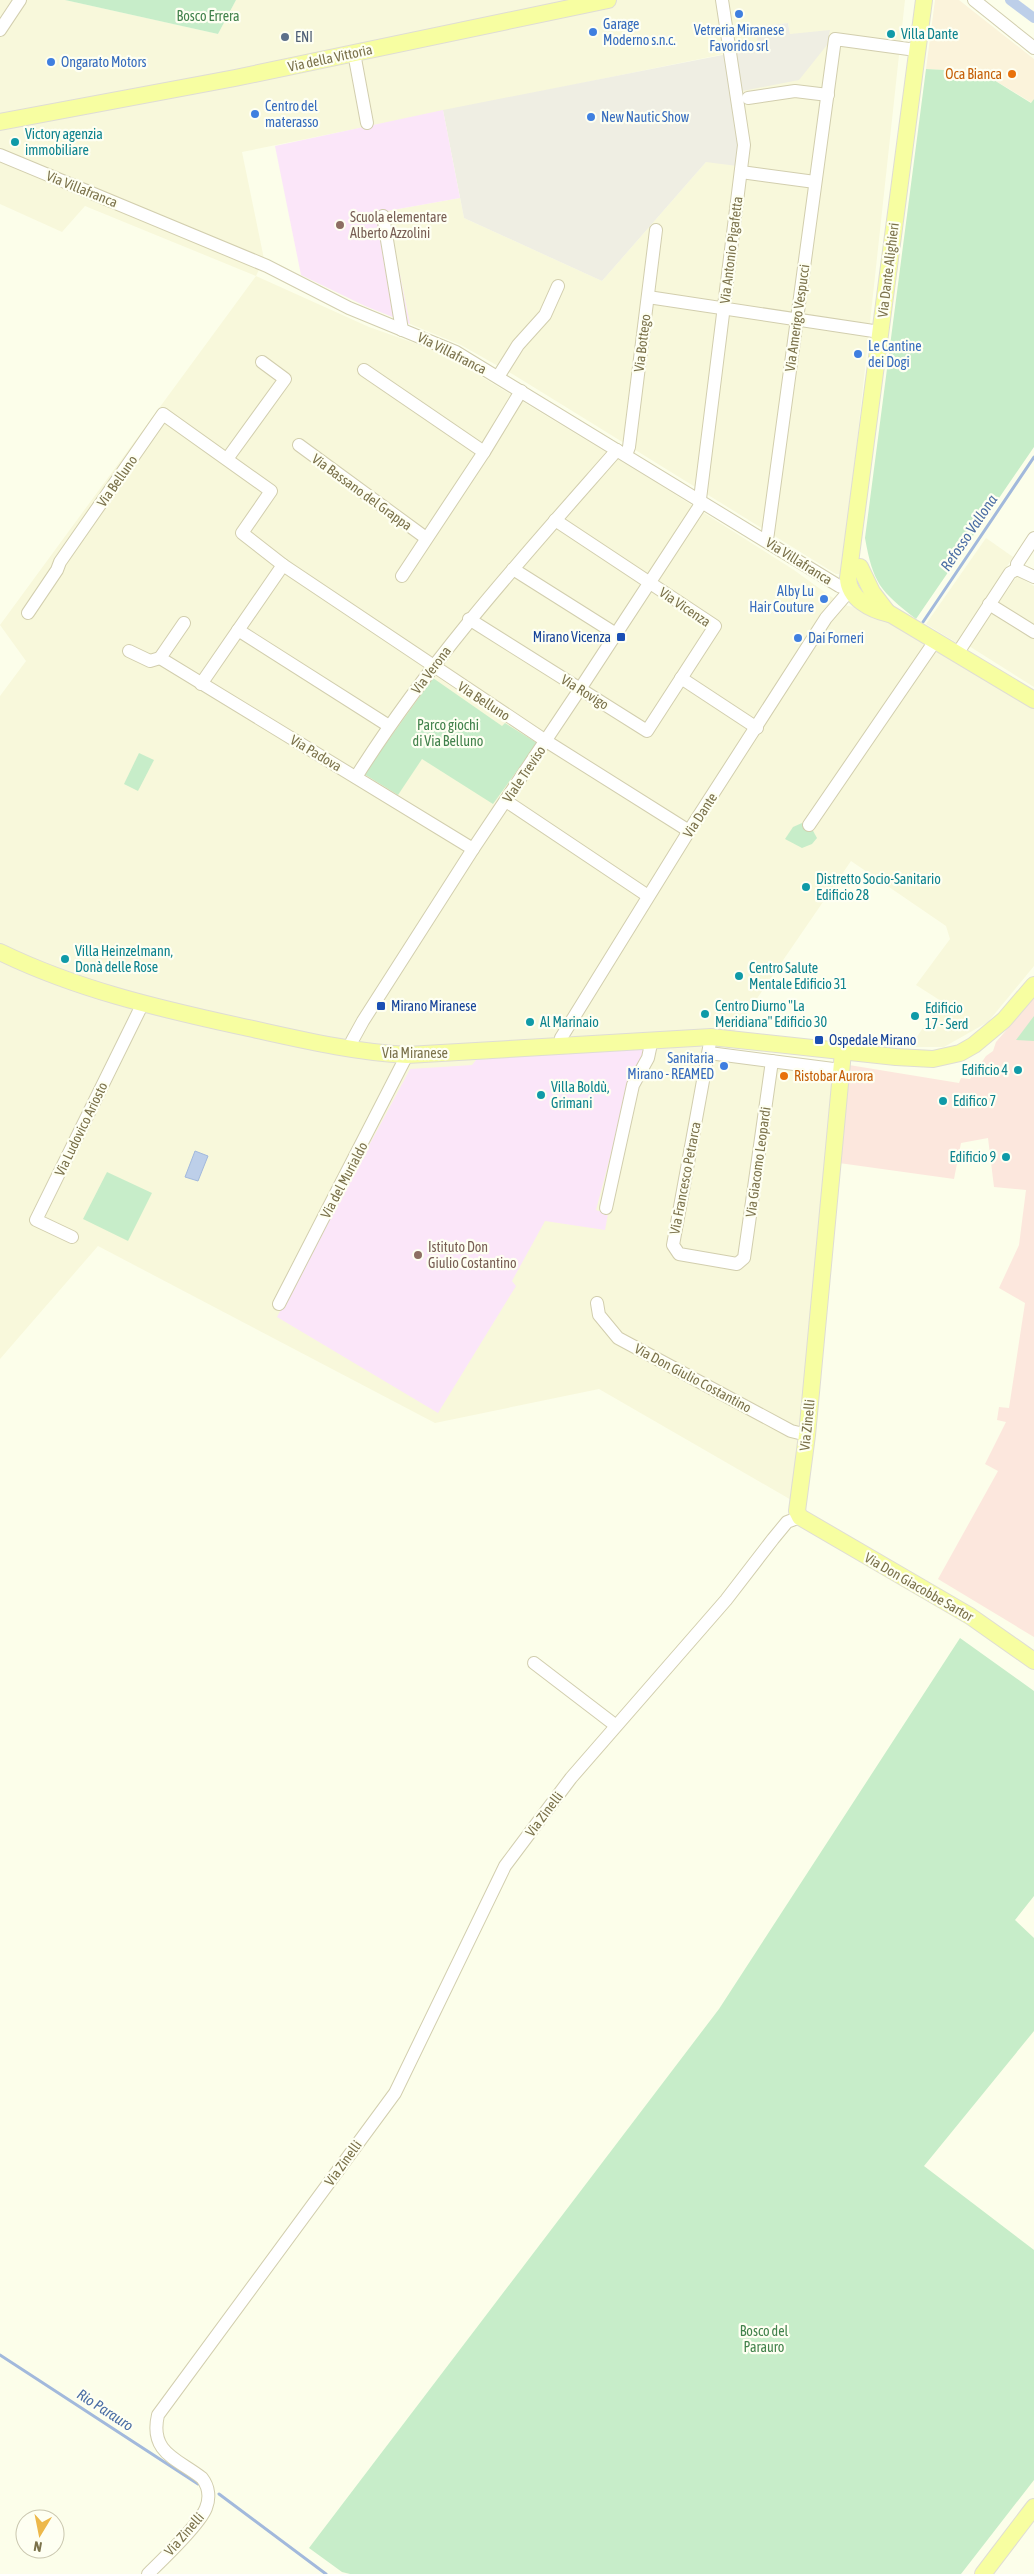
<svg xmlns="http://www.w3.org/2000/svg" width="1034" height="2574" font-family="'Asap Condensed',sans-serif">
<rect width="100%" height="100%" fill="#fcfeea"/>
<!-- residential -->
<g fill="#f8f8db">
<polygon points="0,0 65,0 218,34 236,0 905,0 843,571 840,574 836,574 514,375 461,345 410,324 387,211 460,198 464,218 602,281 706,162 732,93 790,34 788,23 756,27 759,47 242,152 264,259 256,276 369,327 434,350 454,360 657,483 794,570 830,596 848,606 862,608 891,624 1034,708 1034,966 988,1022 944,1047 910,1047 941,1001 916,985 950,939 946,926 851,861 721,1051 833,1071 793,1501 599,1389 435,1423 98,1246 0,1359 0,696 26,661 0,625 256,276 85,206 62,232 0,204"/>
<polygon points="986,538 1013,557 957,643 926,624"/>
<polygon points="1017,576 1034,586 1034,628 997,605"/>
<polygon points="991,611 1034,637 1034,687 969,646"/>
</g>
<!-- commercial -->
<polygon fill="#fbf3db" points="935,0 959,0 1034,59 1034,99 1032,103 981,72 926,69"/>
<!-- industrial -->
<polygon fill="#efeee3" points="788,23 790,34 830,30 827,45 799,80 732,93 740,144 737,166 706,162 602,281 464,218 443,110 758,48 756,27"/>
<!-- education -->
<g fill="#fbe6f9">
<polygon points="443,110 460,198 387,211 410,324 365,306 301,275 275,146"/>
<polygon points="643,1048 646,1054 629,1086 596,1210 608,1214 605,1230 545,1221 512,1281 516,1286 438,1413 277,1317 410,1069 472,1065 476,1060"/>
</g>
<!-- medical -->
<polygon fill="#fce7dd" points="1034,998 1034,1637 938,1579 998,1471 985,1464 1006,1422 997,1420 999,1407 1009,1408 1025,1303 999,1288 1019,1245 1026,1190 994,1187 988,1138 961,1143 954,1179 839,1163 849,1065 959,1083 961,1078 970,1079 986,1056 993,1051 996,1042"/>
<!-- green -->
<g fill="#c7edc9">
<polygon points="65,0 236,0 218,34"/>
<path d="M926,69L981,72L1031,103L1034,99V447L916,619C880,591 873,583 865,538Z"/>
<polygon points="433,678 502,726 505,723 537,743 493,804 422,759 398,795 364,774"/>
<polygon points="139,753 154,760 138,791 124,784"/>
<polygon points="802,823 812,829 817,838 812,844 802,848 785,839 793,827"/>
<polygon points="1034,1016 1034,1041 1016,1040"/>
<polygon points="107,1172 152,1193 128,1241 83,1219"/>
<polygon points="960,1638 1034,1691 1034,1896 1015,1920 1034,1938 1034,2031 924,2166 1034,2250 1034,2480 961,2574 350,2574 342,2572 309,2548 719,2009"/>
</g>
<!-- water -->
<polygon fill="#bdcfe9" stroke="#a2b9dc" points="195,1151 208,1156 198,1181 185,1177"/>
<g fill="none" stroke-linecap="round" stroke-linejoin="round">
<!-- stream -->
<g stroke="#a2b9dc" stroke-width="3">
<polyline points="923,622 1034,457"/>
<polyline points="0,2355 198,2484"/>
<polyline points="219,2494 326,2574"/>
</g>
<!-- canal -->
<polyline stroke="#bdcfe9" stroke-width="10" points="1010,0 1034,18"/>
<defs>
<g id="minor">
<polyline points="974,0 1034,48"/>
<polyline points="0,30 20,0"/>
<polyline points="354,53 367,123"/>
<polyline points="748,98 795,91 828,95"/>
<polyline points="0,155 267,266 349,308 456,352 839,586 850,590"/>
<polyline points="741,172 815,182"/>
<polyline points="383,216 402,330"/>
<polyline points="648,297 880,332"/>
<polyline points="364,370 484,452"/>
<polyline points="498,377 518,345 545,315 558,286"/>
<polyline points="299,445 426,538"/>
<polyline points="626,455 629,447 656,230"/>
<polyline points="227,459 285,379 262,362"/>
<polyline points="767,540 835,39 916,50"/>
<polyline points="513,569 616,634"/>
<polyline points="1017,569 1034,577"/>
<polyline points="402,576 484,452 521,391"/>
<polyline points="989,604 1034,632"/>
<polyline points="28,613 57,570 60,562 163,414 271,491 242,533 283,565"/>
<polyline points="469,619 647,731 715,626 555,520"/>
<polyline points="184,623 160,658 473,849"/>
<polyline points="238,630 389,726"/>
<polyline points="129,651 150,661 160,658"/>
<polyline points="957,654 1010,573 1017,569 1017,564 1034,538"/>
<polyline points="681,678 757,728"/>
<polyline points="201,684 283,565 546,741 689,831"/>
<path d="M356,777C431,658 525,555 617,450"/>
<polyline points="506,801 648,896"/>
<polyline points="809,825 935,641"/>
<polyline points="711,1037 673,1245 679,1254 737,1264 744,1258 772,1061"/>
<polyline points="562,1046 561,1038 689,831 826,618 850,590"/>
<polyline points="351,1049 352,1041 363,1021 473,849 580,689 699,507 744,145 722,0"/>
<polyline points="709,1053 841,1070"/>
<polyline points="606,1208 633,1085 648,1058 652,1039"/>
<polyline points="72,1237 36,1220 143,1003"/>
<polyline points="597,1303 599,1315 618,1338 791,1431 807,1435"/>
<polyline points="279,1304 407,1055"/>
<polyline points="534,1663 615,1725"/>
<path d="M148,2574C162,2560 200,2524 206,2508C210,2498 209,2487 202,2478C178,2459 149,2453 158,2415L395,2093L505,1866L571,1778L726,1600L773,1539L787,1522L800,1517"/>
</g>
<g id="major">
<polyline points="0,122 235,78 608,0"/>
<polyline points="860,567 872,592 888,613"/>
<polyline points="882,609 1034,700"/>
<path d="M889,614C871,610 849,599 848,578L924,0"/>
<path d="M0,952C76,989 157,1008 239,1026C295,1038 350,1052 407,1055L711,1037L896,1057L933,1059L960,1053L974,1045L1004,1020L1034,985"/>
<polyline points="843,1052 807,1435 797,1511 800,1517 970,1616 1034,1661"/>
<polyline points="983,2574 1034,2507"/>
</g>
</defs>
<!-- minor casing -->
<use href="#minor" stroke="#d2ceae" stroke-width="14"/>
<!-- major casing -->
<use href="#major" stroke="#dfddd4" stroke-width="18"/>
<!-- minor -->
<use href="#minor" stroke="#fff" stroke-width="12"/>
<!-- major -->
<use href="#major" stroke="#f7fea1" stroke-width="16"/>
</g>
<!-- markers -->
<g fill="#3f7fe0" stroke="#fefff2" stroke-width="2">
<circle cx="739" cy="14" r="5"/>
<circle cx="593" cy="32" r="5"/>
<circle cx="51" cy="62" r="5"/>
<circle cx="255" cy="114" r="5"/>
<circle cx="591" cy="117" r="5"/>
<circle cx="858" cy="354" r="5"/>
<circle cx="824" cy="599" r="5"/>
<circle cx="798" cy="638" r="5"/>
<circle cx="724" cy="1066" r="5"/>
</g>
<g fill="#0f9aa8" stroke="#fefff2" stroke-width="2">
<circle cx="891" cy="34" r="5"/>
<circle cx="15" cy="142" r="5"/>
<circle cx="806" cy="887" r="5"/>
<circle cx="65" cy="959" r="5"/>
<circle cx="739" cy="976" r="5"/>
<circle cx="705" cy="1014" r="5"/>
<circle cx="915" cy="1016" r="5"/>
<circle cx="530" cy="1022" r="5"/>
<circle cx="1018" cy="1070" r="5"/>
<circle cx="541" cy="1095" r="5"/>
<circle cx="943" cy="1101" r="5"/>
<circle cx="1006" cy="1157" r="5"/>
</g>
<circle fill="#5c6f8a" stroke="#fefff2" stroke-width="2" cx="285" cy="37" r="5"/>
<g fill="#e8710a" stroke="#fefff2" stroke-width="2">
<circle cx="1012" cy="74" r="5"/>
<circle cx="784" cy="1076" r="5"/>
</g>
<g fill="#8d6e63" stroke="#fefff2" stroke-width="2">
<circle cx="340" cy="225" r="5"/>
<circle cx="418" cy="1255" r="5"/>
</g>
<g fill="#1a4fb4" stroke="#fefff2" stroke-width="2">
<rect x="616" y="632" width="10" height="10" rx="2.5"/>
<rect x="376" y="1001" width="10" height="10" rx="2.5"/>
<rect x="814" y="1035" width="10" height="10" rx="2.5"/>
</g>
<g text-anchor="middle" stroke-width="4.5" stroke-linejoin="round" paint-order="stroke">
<!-- park labels -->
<g font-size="14" fill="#42824c" stroke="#fefff2">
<text x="208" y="21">Bosco Errera</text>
<text x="448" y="730">Parco giochi<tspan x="448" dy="16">di Via Belluno</tspan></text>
<text x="764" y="2336">Bosco del<tspan x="764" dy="16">Parauro</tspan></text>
</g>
<!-- shop labels -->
<g font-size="14" fill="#366cbe" stroke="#fefff2" text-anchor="start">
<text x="603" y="29">Garage<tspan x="603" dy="16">Moderno s.n.c.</tspan></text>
<text x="739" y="35" text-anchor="middle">Vetreria Miranese<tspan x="739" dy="16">Favorido srl</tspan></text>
<text x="61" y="67">Ongarato Motors</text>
<text x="265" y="111">Centro del<tspan x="265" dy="16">materasso</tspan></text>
<text x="601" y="122">New Nautic Show</text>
<text x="868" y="351">Le Cantine<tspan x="868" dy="16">dei Dogi</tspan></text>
<text x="814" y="596" text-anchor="end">Alby Lu<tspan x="814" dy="16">Hair Couture</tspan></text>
<text x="808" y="643">Dai Forneri</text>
<text x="714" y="1063" text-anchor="end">Sanitaria<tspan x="714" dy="16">Mirano - REAMED</tspan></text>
</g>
<!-- culture labels -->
<g font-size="14" fill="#0d838f" stroke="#fefff2" text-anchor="start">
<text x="901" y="39">Villa Dante</text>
<text x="25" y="139">Victory agenzia<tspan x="25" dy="16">immobiliare</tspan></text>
<text x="816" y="884">Distretto Socio-Sanitario<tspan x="816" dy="16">Edificio 28</tspan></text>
<text x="75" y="956">Villa Heinzelmann,<tspan x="75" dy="16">Donà delle Rose</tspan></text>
<text x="749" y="973">Centro Salute<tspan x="749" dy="16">Mentale Edificio 31</tspan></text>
<text x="715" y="1011">Centro Diurno "La<tspan x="715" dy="16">Meridiana" Edificio 30</tspan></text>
<text x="925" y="1013">Edificio<tspan x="925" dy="16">17 - Serd</tspan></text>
<text x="540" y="1027">Al Marinaio</text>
<text x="1008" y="1075" text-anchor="end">Edificio 4</text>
<text x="551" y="1092">Villa Boldù,<tspan x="551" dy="16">Grimani</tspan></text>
<text x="953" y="1106">Edifico 7</text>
<text x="996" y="1162" text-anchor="end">Edificio 9</text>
</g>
<!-- service labels -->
<g font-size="14" fill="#4e5e75" stroke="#fefff2" text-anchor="start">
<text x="295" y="42">ENI</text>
</g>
<!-- street labels -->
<g font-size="14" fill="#7b724b" stroke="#fefff2">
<text transform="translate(330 58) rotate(-12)" y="5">Via della Vittoria</text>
<text transform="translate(82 189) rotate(22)" y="5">Via Villafranca</text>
<text transform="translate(731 250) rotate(-83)" y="5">Via Antonio Pigafetta</text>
<text transform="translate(888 270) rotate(-83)" y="5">Via Dante Alighieri</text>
<text transform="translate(797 318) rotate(-82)" y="5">Via Amerigo Vespucci</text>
<text transform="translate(642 343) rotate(-83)" y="5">Via Bottego</text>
<text transform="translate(452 353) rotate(27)" y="5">Via Villafranca</text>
<text transform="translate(117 481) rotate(-55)" y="5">Via Belluno</text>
<text transform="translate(362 492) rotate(36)" y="5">Via Bassano del Grappa</text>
<text transform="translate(799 561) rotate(32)" y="5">Via Villafranca</text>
<text transform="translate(685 607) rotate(34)" y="5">Via Vicenza</text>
<text transform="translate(431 670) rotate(-53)" y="5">Via Verona</text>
<text transform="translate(585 692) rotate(32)" y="5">Via Rovigo</text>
<text transform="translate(484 701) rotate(33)" y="5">Via Belluno</text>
<text transform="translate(316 753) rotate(31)" y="5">Via Padova</text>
<text transform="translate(524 774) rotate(-56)" y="5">Viale Treviso</text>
<text transform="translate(700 815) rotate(-57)" y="5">Via Dante</text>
<text x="415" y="1058">Via Miranese</text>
<text transform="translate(81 1129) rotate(-64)" y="5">Via Ludovico Ariosto</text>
<text transform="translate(758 1162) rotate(-82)" y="5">Via Giacomo Leopardi</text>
<text transform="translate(685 1178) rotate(-79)" y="5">Via Francesco Petrarca</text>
<text transform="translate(344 1180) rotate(-62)" y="5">Via del Murialdo</text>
<text transform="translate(693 1378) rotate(28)" y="5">Via Don Giulio Costantino</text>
<text transform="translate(807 1425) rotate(-84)" y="5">Via Zinelli</text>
<text transform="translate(919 1587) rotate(30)" y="5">Via Don Giacobbe Sartor</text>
<text transform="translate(544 1814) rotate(-53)" y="5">Via Zinelli</text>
<text transform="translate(343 2163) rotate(-54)" y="5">Via Zinelli</text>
<text transform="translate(184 2534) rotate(-49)" y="5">Via Zinelli</text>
</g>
<!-- food labels -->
<g font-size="14" fill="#c56008" stroke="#fefff2" text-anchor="end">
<text x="1002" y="79">Oca Bianca</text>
<text x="794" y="1081" text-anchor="start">Ristobar Aurora</text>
</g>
<!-- education labels -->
<g font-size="14" fill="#785e54" stroke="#fefff2" text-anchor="start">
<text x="350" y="222">Scuola elementare<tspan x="350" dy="16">Alberto Azzolini</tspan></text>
<text x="428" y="1252">Istituto Don<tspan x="428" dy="16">Giulio Costantino</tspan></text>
</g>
<!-- transit labels -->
<g font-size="14" fill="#164399" stroke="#fefff2" text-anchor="start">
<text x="611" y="642" text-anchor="end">Mirano Vicenza</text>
<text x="391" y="1011">Mirano Miranese</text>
<text x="829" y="1045">Ospedale Mirano</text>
</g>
<!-- water labels -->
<g font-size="15" font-style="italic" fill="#4b6ea5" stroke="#fefff2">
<text transform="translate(969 533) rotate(-56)" y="5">Refosso Vallona</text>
<text transform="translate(105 2410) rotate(33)" y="5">Rio Parauro</text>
</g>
</g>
<!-- north arrow -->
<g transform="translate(40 2534) rotate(190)"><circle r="24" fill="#fefff2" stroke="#cac7af"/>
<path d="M0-4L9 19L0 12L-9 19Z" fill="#edb84a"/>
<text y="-8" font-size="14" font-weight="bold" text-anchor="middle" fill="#7b724b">N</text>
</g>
</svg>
